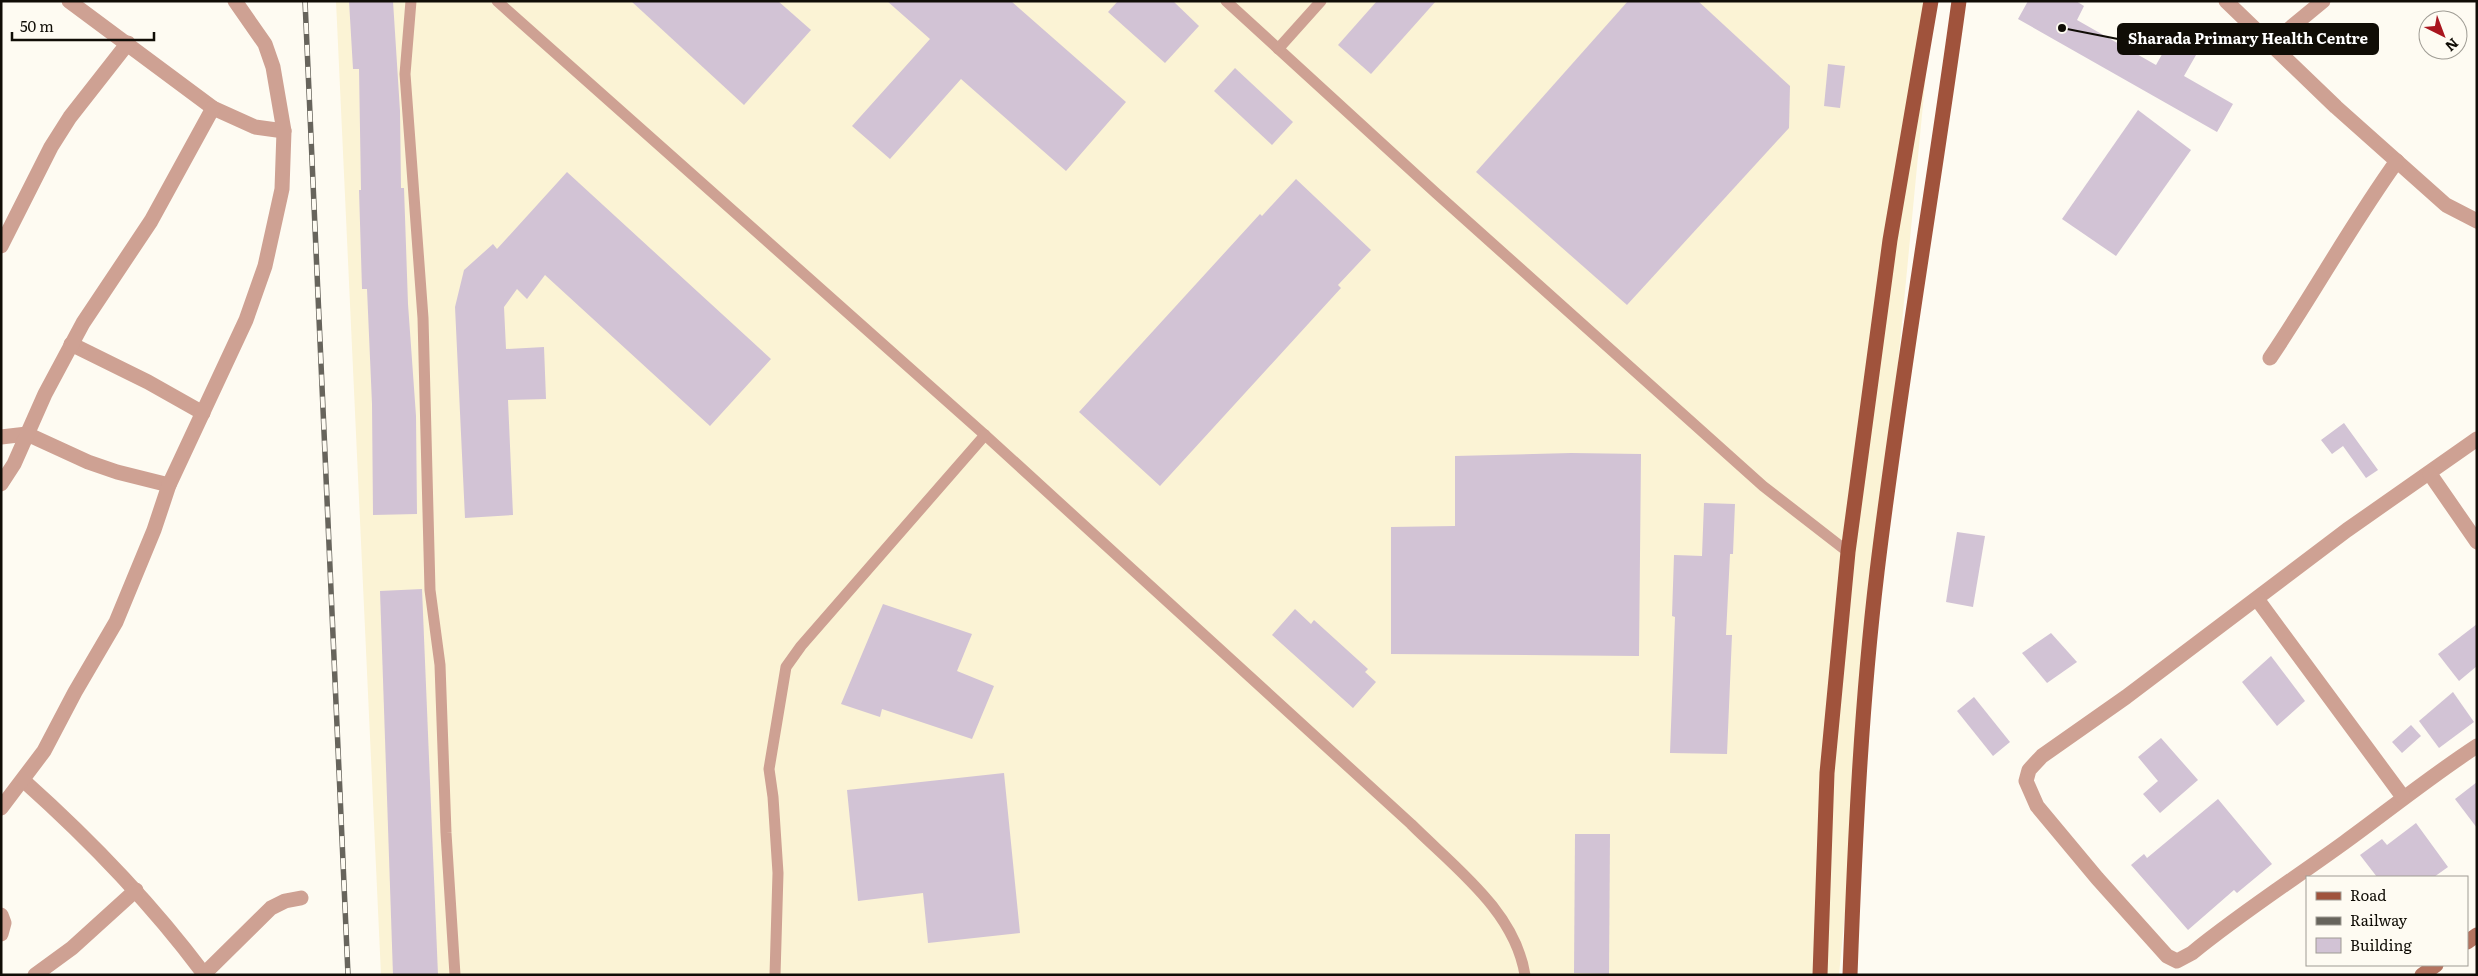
<svg xmlns="http://www.w3.org/2000/svg" width="2478" height="976" font-family="Literata,serif">
<rect width="100%" height="100%" fill="#fefbf2"/>
<!-- built -->
<polygon fill="#fbf3d5" points="336,1 1933,1 1839,975 381,975"/>
<!-- building -->
<g fill="#d2c3d5">
<polygon points="349,1 393,1 400,111 401,188 404,188 408,304 416,416 417,514 373,515 372,404 367,289 362,289 359,190 361,190 359,69 353,69"/>
<polygon points="631,1 778,1 811,30 744,105"/>
<polygon points="887,1 1011,1 1126,102 1066,171 961,79 890,159 852,126 930,39"/>
<polygon points="1118,1 1173,1 1199,26 1165,63 1108,12"/>
<polygon points="1377,1 1436,1 1371,74 1338,45"/>
<polygon points="1628,1 1698,1 1790,86 1789,128 1627,305 1476,172"/>
<polygon points="2028,1 2076,1 2084,6 2077,20 2156,65 2178,26 2204,41 2184,76 2233,104 2217,132 2018,19"/>
<polygon points="1828,64 1845,66 1840,108 1824,106"/>
<polygon points="1235,68 1293,122 1272,145 1214,91"/>
<polygon points="2138,110 2191,150 2116,256 2062,219"/>
<polygon points="567,172 771,359 710,426 545,275 527,299 517,289 504,307 506,349 544,347 546,399 508,400 513,515 465,518 455,307 464,270 493,244 497,249"/>
<polygon points="1296,179 1371,250 1338,285 1341,288 1160,486 1079,412 1260,214 1262,216"/>
<polygon points="2344,423 2378,470 2366,478 2343,446 2332,454 2321,440"/>
<polygon points="1571,453 1641,454 1639,656 1391,654 1391,527 1455,526 1455,456"/>
<polygon points="1704,503 1735,504 1733,554 1730,554 1726,635 1732,635 1727,754 1670,753 1675,617 1672,616 1674,555 1702,556"/>
<polygon points="1957,532 1985,536 1973,607 1946,602"/>
<polygon points="422,589 438,975 393,975 380,591"/>
<polygon points="883,604 972,634 957,671 994,686 972,739 882,709 880,717 841,704"/>
<polygon points="1295,609 1311,624 1314,620 1368,669 1365,672 1376,682 1353,708 1272,635"/>
<polygon points="2477,624 2477,666 2459,681 2438,654"/>
<polygon points="2051,633 2077,662 2047,683 2022,653"/>
<polygon points="2271,656 2305,701 2277,726 2242,682"/>
<polygon points="2453,692 2474,722 2439,748 2419,721"/>
<polygon points="1974,697 2010,742 1993,756 1957,711"/>
<polygon points="2411,725 2421,736 2402,753 2392,742"/>
<polygon points="2161,738 2198,780 2160,813 2143,794 2158,781 2138,757"/>
<polygon points="1004,773 1020,933 928,943 923,893 858,901 847,790"/>
<polygon points="2477,782 2477,828 2455,799"/>
<polygon points="2218,799 2272,864 2237,893 2234,890 2188,930 2131,865 2144,854 2147,858"/>
<polygon points="2416,823 2448,867 2434,877 2377,877 2360,855 2382,839 2387,845"/>
<polygon points="1575,834 1610,834 1609,974 1574,973"/>
</g>
<g fill="none" stroke-linecap="round" stroke-linejoin="round">
<!-- lane -->
<g stroke="#cea193" stroke-width="11">
<polyline points="411,1 405,74 423,318 430,590 440,665 446,833 455,975"/>
<path d="M497,1L985,435L1411,824C1454,867 1515,911 1525,975"/>
<polyline points="1226,1 1437,194 1763,486 1848,552"/>
<polyline points="1278,49 1321,1"/>
<polyline points="775,975 778,873 773,797 769,769 786,667 801,646 985,435"/>
</g>
<!-- street -->
<g stroke="#cea193" stroke-width="15">
<polyline points="69,1 213,108 255,127 284,131"/>
<polyline points="2226,1 2336,107 2446,205 2477,221"/>
<polyline points="2271,44 2323,1"/>
<polyline points="1,246 51,147 70,117 128,43"/>
<polyline points="71,344 148,382 203,413"/>
<path d="M2270,358C2314,293 2351,225 2397,161"/>
<polyline points="1,437 27,434 88,462 117,472 169,485"/>
<path d="M2477,439L2347,530L2126,697L2042,756L2029,770L2026,781L2037,806L2097,878L2167,956L2177,961L2192,953C2241,913 2294,879 2345,842C2389,810 2431,776 2477,746"/>
<polyline points="2430,474 2477,542"/>
<polyline points="1,484 14,464 45,394 83,323 151,221 213,108"/>
<polyline points="2257,599 2403,797"/>
<path d="M24,781C90,840 151,903 204,974"/>
<polyline points="1,808 44,751 75,692 116,622 154,530 169,485 246,320 265,266 282,189 284,131 273,67 265,44 235,1"/>
<polyline points="1,915 4,923 1,934"/>
<polyline points="35,975 72,948 136,890"/>
<polyline points="203,975 271,908 285,901 301,898"/>
</g>
<!-- secondary -->
<g stroke="#b47460" stroke-width="15">
<polyline points="2467,942 2477,935"/>
<polyline points="2422,975 2436,965"/>
</g>
<!-- primary -->
<g stroke="#a0533c" stroke-width="15">
<polyline points="1820,975 1827,773 1848,552 1890,240 1931,1"/>
<path d="M1850,975C1855,840 1861,706 1877,572C1900,381 1933,192 1959,1"/>
</g>
<defs>
<polyline id="rail" points="305,1 348,975"/>
</defs>
<!-- rail casing -->
<use href="#rail" stroke="#67645c" stroke-width="5.5"/>
<!-- rail -->
<use href="#rail" stroke="#fefbf2" stroke-width="4" stroke-dasharray="11" stroke-linecap="butt"/>
</g>
<!-- callouts -->
<path fill="none" stroke="#100d06" stroke-width="2" d="M2062 28L2118 39"/>
<circle fill="#100d06" stroke="#fefbf2" stroke-width="2" cx="2062" cy="28" r="5"/>
<rect fill="#100d06" stroke="#100d06" stroke-width="2" x="2118" y="24" width="260" height="30" rx="5"/>
<g font-size="15" text-anchor="middle" font-weight="bold" fill="#fff">
<text x="2248" y="44">Sharada Primary Health Centre</text>
</g>
<!-- border -->
<rect width="2478" height="976" fill="none" stroke="#100d06" stroke-width="5"/>
<!-- legend -->
<rect x="2306" y="876" width="162" height="90" fill="#fefbf2" stroke="#9f9c94"/>
<rect x="2316" y="892" width="25" height="8" fill="#a0533c" stroke="#9f9c94"/>
<text x="2350" y="901" font-size="15" fill="#100d06">Road</text>
<rect x="2316" y="917" width="25" height="8" fill="#67645c" stroke="#9f9c94"/>
<text x="2350" y="926" font-size="15" fill="#100d06">Railway</text>
<rect x="2316" y="938" width="25" height="15" fill="#d2c3d5" stroke="#9f9c94"/>
<text x="2350" y="951" font-size="15" fill="#100d06">Building</text>
<!-- north arrow -->
<g transform="translate(2443 35) rotate(138)"><circle r="24" fill="#fefbf2" stroke="#9f9c94"/>
<path d="M0-4L9 19L0 12L-9 19Z" fill="#a9151e"/>
<text y="-8" font-size="14" font-weight="bold" text-anchor="middle" fill="#100d06">N</text>
</g>
<!-- scale -->
<path d="M12 32v8h142v-8" fill="none" stroke="#100d06" stroke-width="2.5"/>
<text x="20" y="32" font-size="15" fill="#100d06" stroke="#fefbf2" stroke-width="4" paint-order="stroke">50 m</text>
</svg>
